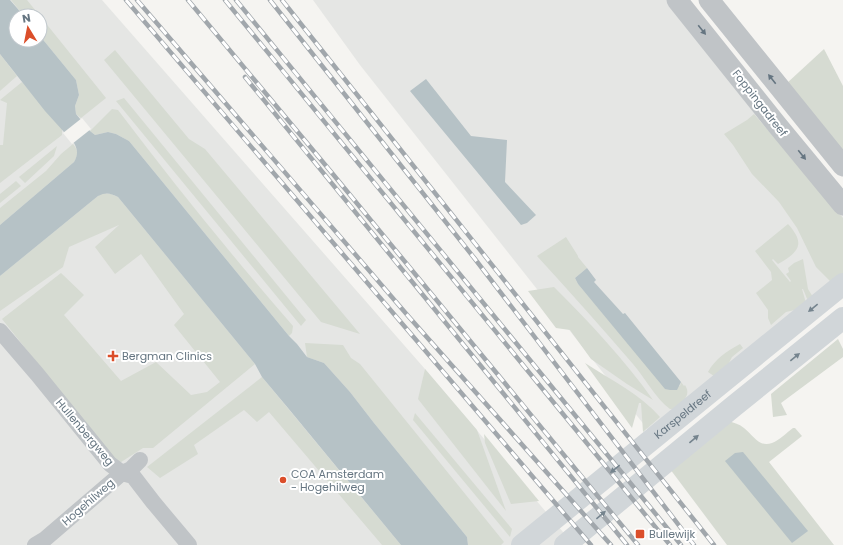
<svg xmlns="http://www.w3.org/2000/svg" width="843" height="545" font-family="Poppins,sans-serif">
<rect width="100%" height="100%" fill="#f5f4f1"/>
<!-- built -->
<g fill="#e5e6e4" fill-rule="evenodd">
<path d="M0,0H102L425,369L574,545H0ZM16,16H40V40H16Z"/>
<polygon points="313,0 678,0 843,200 843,277 649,431 360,65"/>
</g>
<!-- green -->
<g fill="#d6dbd2">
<polygon points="11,0 27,0 40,16 24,16"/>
<polygon points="40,16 106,98 81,118 76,114 75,106 79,95 76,80 40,36"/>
<polygon points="824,49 843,86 843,151 786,84"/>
<polygon points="115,50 189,139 205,149 360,334 321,322 104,60"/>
<polygon points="0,54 17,76 0,91"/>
<polygon points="22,82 62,128 62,135 0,183 0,145 3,145 7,103 0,100"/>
<polygon points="124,98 306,320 301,326 116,101"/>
<path d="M112,109L118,110C174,184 232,256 293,326L292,333L289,336L129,141L116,134L108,132L95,135L90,131Z"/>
<polygon points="754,114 843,218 843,274 831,282 816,267 797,228 779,202 752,174 733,145 724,134 747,120"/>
<path d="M73,144C79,151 78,155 74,162L0,225V208L46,171L61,154Z"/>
<polygon points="57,146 54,156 25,183 19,177"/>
<polygon points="16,181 21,186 0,203 0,194"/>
<polygon points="103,193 111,194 118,197 255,364 153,448 143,448 118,464 2,319 61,273 84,295 64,315 121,381 156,362 191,395 207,392 220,382 174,325 184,314 141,254 115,274 95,247 119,225 69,247 63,267 0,311 0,276 98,196"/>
<path d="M788,224C806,244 799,252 778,264L773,259L772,260L790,282L791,281L786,274L789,272L788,268L794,263L803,259L808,289L813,297L808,301L803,289H802L806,303L803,308L786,312L771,325L768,318V310L756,293L772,280L771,272L755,251Z"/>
<path d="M566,237L578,256V257L587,268L575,278L578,284L637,354L680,386L681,382L684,386L685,385C692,396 682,402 674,409H670C656,399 645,378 633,364C602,328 570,292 537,256Z"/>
<path d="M554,287C589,322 625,360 653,400L627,384L591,359L570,330L556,328L528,291Z"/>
<polygon points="838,339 843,349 843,357 781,403 787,415 773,417 771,394"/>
<polygon points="305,343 343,345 351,358 360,364 504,542 501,545 468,545 467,537 374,423 350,392 324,363 307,357"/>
<path d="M740,344L743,348L732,357L724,373L714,376L708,372C715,359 727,351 740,344Z"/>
<path d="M585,363C611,380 640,394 660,417L643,432L641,403H639L632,428Z"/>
<polygon points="425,369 477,430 506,511 418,399"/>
<polygon points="262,377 401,545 382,545 269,412 257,422 244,410 194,445 198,454 160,478 147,467"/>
<polygon points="415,413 512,529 510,537 413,420"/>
<path d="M727,421C733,422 739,424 744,428C753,435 759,448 772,443C780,440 786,433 793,428H795L802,436L769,462L834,545H727L670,469Z"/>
<polygon points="484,434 539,501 511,504 485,443"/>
</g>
<!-- water -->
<g fill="#b6c2c6">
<path d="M0,0H10L24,16H16V40H40V36L76,80L79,95L75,106L76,114L90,131L95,135L108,132L116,134L129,141L289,336L297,344L307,357L324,363L350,392L374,423L467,537L468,545H401L288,408L262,377L255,364L118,197C110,193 106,192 98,196L0,276V225L74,162C78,155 78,150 74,143L45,111L0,54Z"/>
<polygon points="426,79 471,136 507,140 505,182 536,215 527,223 521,225 410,91"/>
<polygon points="587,268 596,280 594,282 623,314 625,313 681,382 677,390 670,390 665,389 578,284 575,278"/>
<polygon points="743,452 808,531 792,543 725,461 735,453"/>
</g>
<!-- pier -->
<polygon fill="#f5f4f1" points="82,118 91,129 72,144 63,133"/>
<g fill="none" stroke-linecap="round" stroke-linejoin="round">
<!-- minor -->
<g stroke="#c0c4c7" stroke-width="16">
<polyline points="0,331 37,374 110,464 122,473 133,476 153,502 189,545"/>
<polyline points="35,545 45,539 122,473 131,469 140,460"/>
</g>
<!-- tertiary -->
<g stroke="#c0c4c7" stroke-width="21">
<polyline points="677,0 777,125 843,205"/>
<polyline points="709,0 843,166"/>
</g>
<!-- secondary -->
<g stroke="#d1d6d9" stroke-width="22">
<path id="s1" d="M522,545L843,284"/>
<polyline points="565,545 734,406 843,318"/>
</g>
<defs>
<g id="rail">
<polyline points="126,0 591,545"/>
<polyline points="137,0 409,317 611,545"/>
<polyline points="188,0 332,173 638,545"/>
<polyline points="225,0 670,545"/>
<polyline points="236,0 681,545"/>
<polyline points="270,0 475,259 694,545"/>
<polyline points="282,0 714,545"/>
<polyline points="245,77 627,545"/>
</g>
</defs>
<!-- rail casing -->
<use href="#rail" stroke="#a1a7ac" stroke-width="4.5"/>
<!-- rail -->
<use href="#rail" stroke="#fff" stroke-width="3" stroke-dasharray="9" stroke-linecap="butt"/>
</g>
<!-- one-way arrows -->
<defs><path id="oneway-solid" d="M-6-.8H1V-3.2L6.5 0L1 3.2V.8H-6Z"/></defs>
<g fill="#657581">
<use href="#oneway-solid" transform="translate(702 30) rotate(51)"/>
<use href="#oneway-solid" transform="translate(772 79) rotate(-128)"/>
<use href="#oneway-solid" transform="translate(802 155) rotate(51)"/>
</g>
<g fill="#75848e">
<use href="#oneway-solid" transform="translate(813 308) rotate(141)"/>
<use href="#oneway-solid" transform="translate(795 357) rotate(-39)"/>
<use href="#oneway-solid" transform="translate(694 439) rotate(-40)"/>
<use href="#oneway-solid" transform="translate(615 469) rotate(141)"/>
<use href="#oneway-solid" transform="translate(601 515) rotate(-40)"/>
</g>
<!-- markers -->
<g fill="#db4e2a" stroke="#fff" stroke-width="1.5">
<path d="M111 350h4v4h4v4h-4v4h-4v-4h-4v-4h4z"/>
<circle cx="283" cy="480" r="4"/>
<rect x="635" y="529" width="10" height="10" rx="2"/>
</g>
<g text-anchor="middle" stroke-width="4" stroke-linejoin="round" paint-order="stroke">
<!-- street labels -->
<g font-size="11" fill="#657581" stroke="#fff">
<text transform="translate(760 103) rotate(52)" y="4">Foppingadreef</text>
<text dy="4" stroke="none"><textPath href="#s1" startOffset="207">Karspeldreef</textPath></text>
<text transform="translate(85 432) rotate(50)" y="4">Hullenbergweg</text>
<text transform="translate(88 502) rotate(-41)" y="4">Hogehilweg</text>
</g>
<!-- poi labels -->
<g font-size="11" fill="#657581" stroke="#fff" text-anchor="start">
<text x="122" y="360">Bergman Clinics</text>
<text x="291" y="478">COA Amsterdam<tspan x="291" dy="13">- Hogehilweg</tspan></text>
<text x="649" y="538">Bullewijk</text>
</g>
</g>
<!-- north arrow -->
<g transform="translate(28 28) rotate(350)"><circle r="19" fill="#ffffff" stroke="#c1c8cd"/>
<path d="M0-3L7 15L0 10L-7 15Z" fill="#db4e2a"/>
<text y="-6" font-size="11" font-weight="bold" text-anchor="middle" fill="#657581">N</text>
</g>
</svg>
